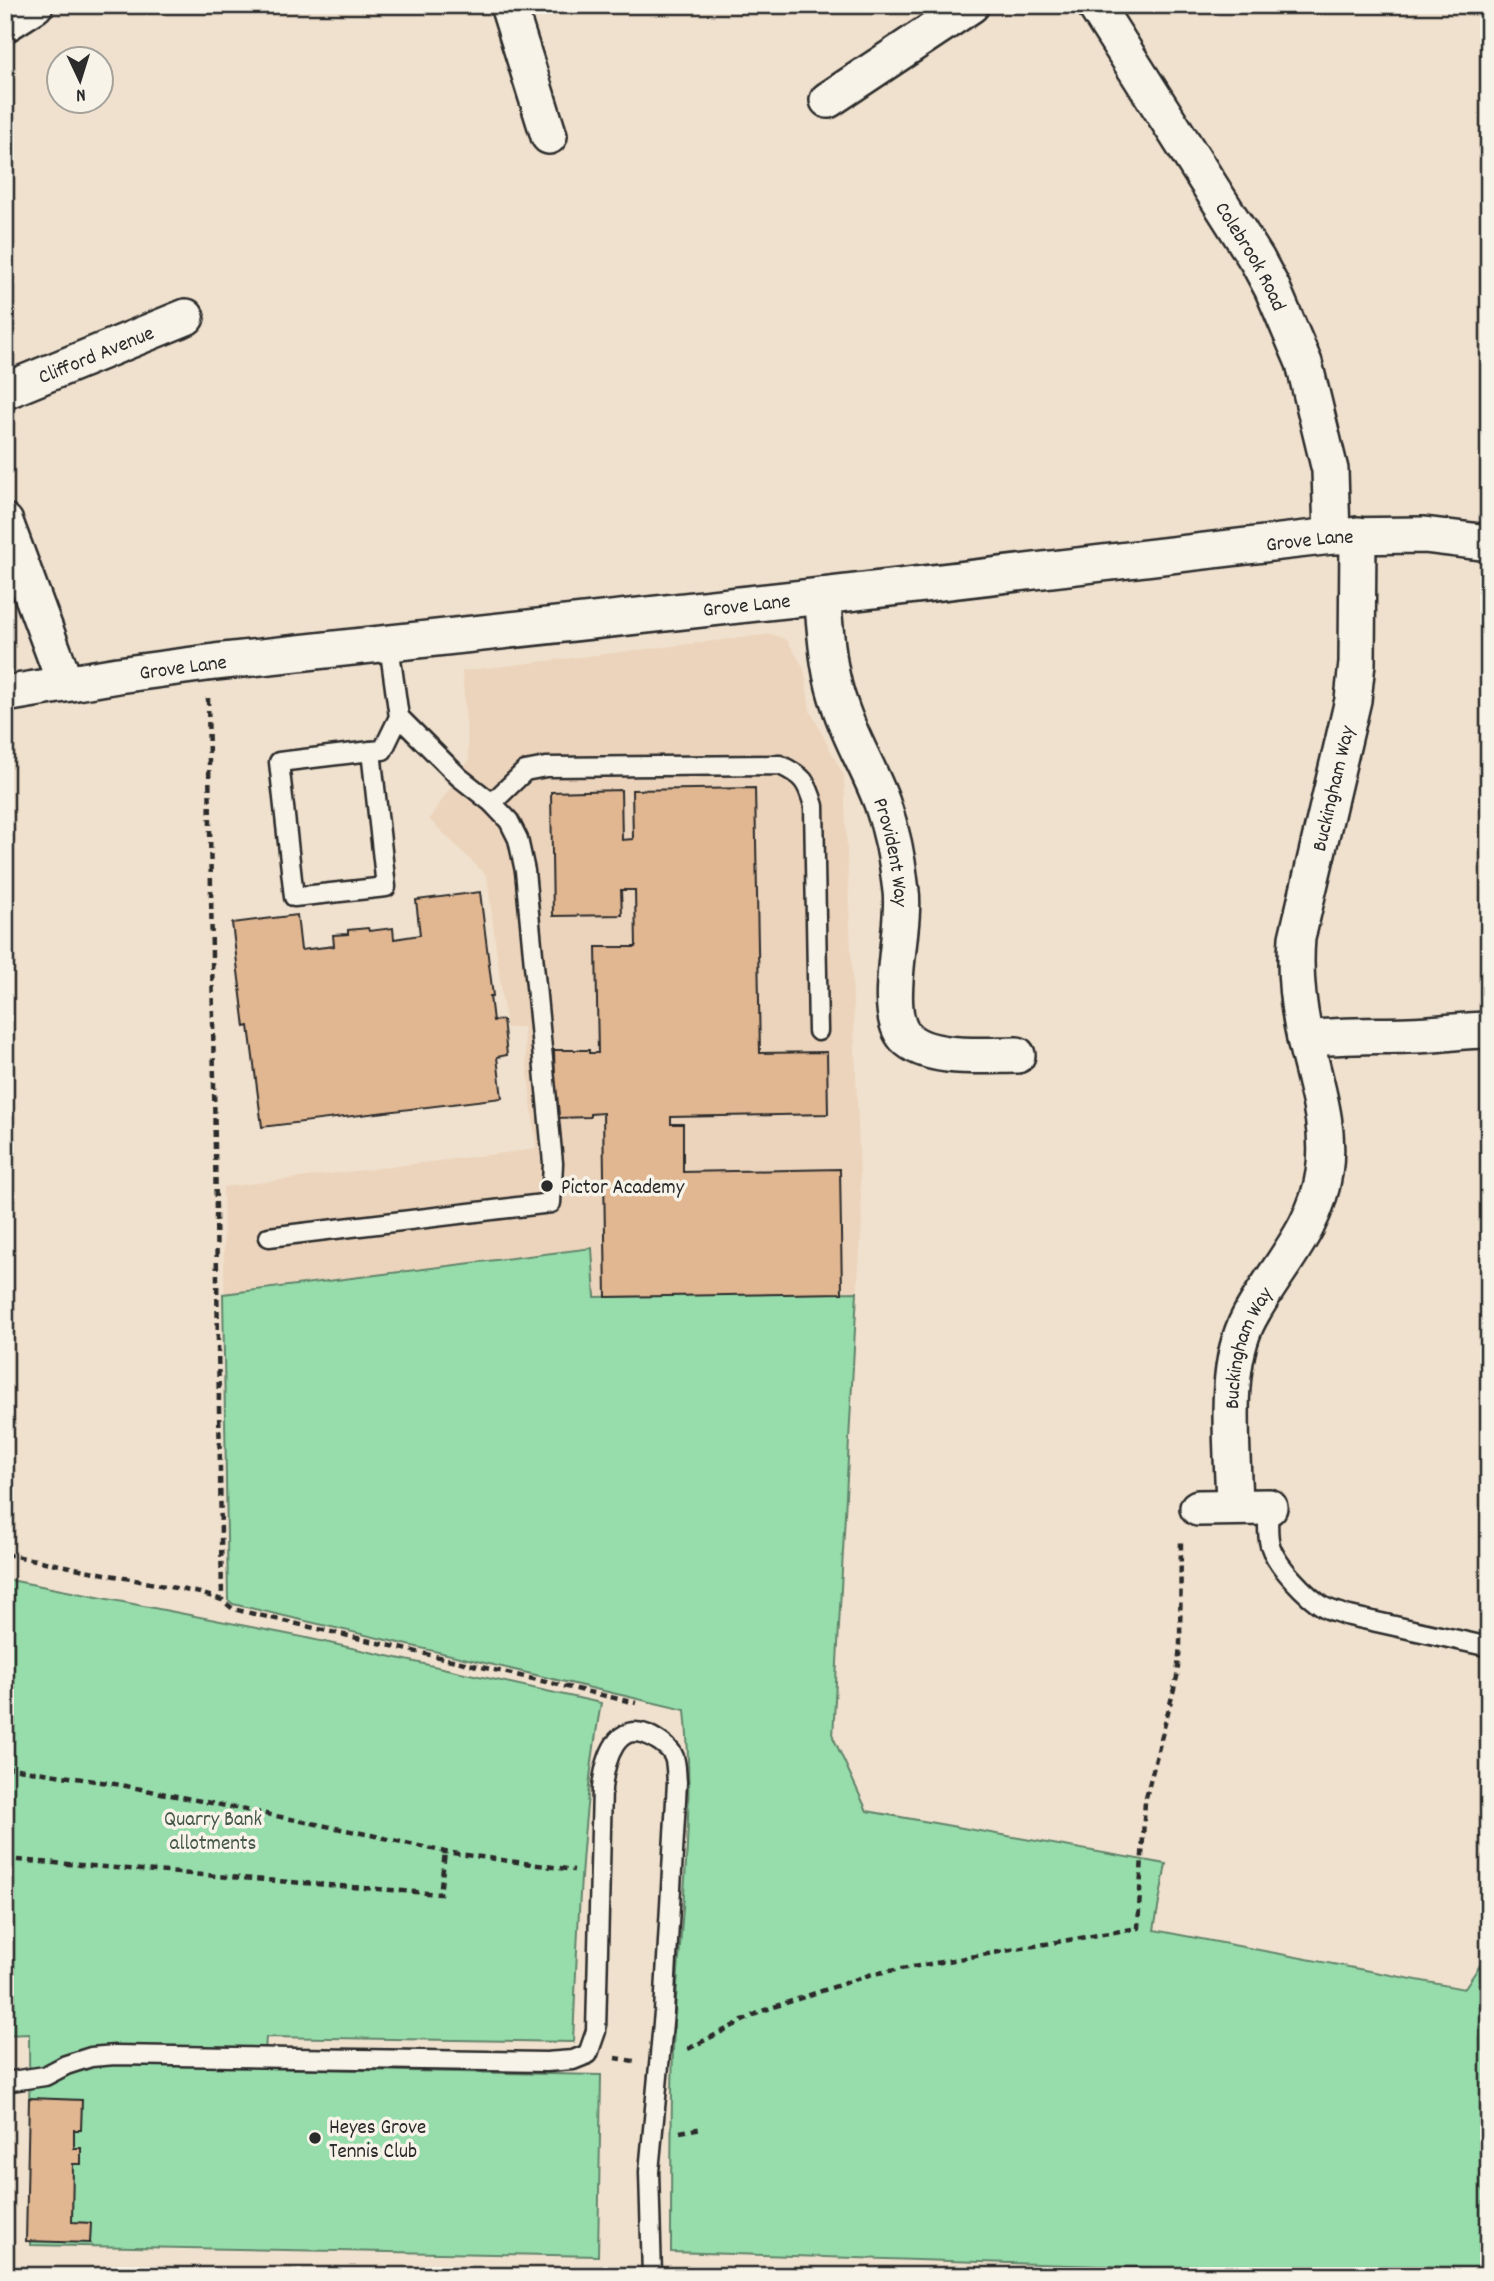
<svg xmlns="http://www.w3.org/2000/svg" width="1494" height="2281" font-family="Dekko,sans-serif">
<rect width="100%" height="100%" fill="#f0e1ce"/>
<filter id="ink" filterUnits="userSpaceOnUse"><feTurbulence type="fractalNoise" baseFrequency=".0143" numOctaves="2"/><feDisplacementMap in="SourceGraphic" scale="14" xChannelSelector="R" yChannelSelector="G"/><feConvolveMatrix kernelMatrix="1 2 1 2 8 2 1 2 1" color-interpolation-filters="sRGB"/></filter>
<g filter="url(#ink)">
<!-- built -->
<polygon fill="#ecd4bc" points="772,634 787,640 804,668 810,710 844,776 862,1222 856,1313 233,1604 228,1600 223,1187 536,1149 523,1027 506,1028 487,876 429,819 469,760 462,671"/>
<!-- green -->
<g fill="#97ddab" stroke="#61846b" stroke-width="2">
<path d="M592,1248L595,1297L857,1292L833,1737L867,1811L1166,1864L1154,1930L1464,1989L1489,1952V2272L1192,2269L671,2252C671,2185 671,2117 673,2050C678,1937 696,1823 685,1710L233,1604L228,1600L223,1294Z"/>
<path d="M5,1579L302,1637L601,1703C581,1815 578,1928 573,2042L266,2037L264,2068L601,2075L598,2256L30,2245L29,2034L5,2035Z"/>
</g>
<!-- building -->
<g fill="#e1b792" stroke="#2b2b2b" stroke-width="2">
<polygon points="755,788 760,1053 827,1052 828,1114 671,1117 671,1124 683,1124 683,1172 840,1169 842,1293 606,1297 603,1113 590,1114 590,1117 556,1118 554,1050 589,1050 589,1053 598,1053 596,947 636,947 635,890 621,890 622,915 553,916 551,792 621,790 622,840 633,839 632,790"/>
<polygon points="480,892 493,996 490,996 493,1021 503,1020 507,1055 497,1057 502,1098 262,1127 249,1026 245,1027 232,923 297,915 301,950 334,946 333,935 348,934 348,930 368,928 369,931 393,928 394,939 420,935 416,900"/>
<polygon points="29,2098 82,2100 81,2130 74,2130 74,2148 81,2148 81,2164 73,2164 72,2222 91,2223 90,2243 26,2241"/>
</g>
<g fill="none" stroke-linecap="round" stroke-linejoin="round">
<defs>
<g id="lane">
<polygon points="371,751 386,887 294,897 279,762"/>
<polyline points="371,751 383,750 399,717 389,645"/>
<path d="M492,803L525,771L546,767L780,765C803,776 807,781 814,806L818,1031"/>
<polyline points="269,1237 551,1203 553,1163 525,871 518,839 509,821 492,803 459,777 399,717"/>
<path d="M1269,1507C1268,1520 1267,1533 1270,1545C1276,1565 1307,1597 1324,1607C1331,1611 1339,1612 1345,1615L1485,1646"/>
<path d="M5,2082L45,2076L66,2065L91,2057L115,2055L546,2062L573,2060L588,2054L596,2031L602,1788C605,1761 616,1717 652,1737C659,1741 670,1748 673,1755C677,1762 676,1775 677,1782L664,2012L649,2172L652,2276"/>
</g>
<g id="street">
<polyline points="508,5 549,136"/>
<path id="s1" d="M1095,5L1257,260L1272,288L1304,363L1330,470L1332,536"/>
<polyline points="5,24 35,5"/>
<polyline points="828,100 971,5"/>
<path id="s2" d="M5,391L186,317"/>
<polyline points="5,522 65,683"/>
<path id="s3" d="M822,596C826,633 827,671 840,706C851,740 870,770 882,803C892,831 898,862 901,891C906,929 881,1010 905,1037C927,1061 987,1055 1017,1055"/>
<path id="s4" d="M5,694L118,675L215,662L822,596L1332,536L1424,535L1489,543"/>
<path d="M1305,1039C1340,1035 1373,1036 1408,1035C1435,1035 1462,1030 1489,1030"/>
<path id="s5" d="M1234,1506C1233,1450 1222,1368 1249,1318C1275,1269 1316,1230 1324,1173C1331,1128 1316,1086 1306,1043C1298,1008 1294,973 1297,938L1353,700L1357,663L1358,535"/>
<polyline points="1198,1508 1269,1507"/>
</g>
</defs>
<!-- lane casing -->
<use href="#lane" stroke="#2b2b2b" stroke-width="23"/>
<!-- street casing -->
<use href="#street" stroke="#2b2b2b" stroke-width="40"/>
<!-- path -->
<g stroke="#2b2b2b" stroke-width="4.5" stroke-dasharray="7 5" stroke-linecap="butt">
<polyline points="208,698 222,1600"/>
<polyline points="5,1554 200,1593 222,1600 233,1609 636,1703"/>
<polyline points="5,1767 121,1785 371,1835 445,1852 574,1870"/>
<polyline points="5,1859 440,1894 445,1852"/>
<polyline points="688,2049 762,2011 872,1974 1138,1928 1145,1801 1177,1677 1180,1645 1181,1539"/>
<polyline points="615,2058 634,2061"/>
<polyline points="680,2132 702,2128"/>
</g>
<!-- lane -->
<use href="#lane" stroke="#f7f3e8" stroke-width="18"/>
<!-- street -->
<use href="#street" stroke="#f7f3e8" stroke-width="35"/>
</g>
</g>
<!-- markers -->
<g fill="#2b2b2b" stroke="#f7f3e8" stroke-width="2.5">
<circle cx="547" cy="1186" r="7"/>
<circle cx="315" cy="2138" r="7"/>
</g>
<g text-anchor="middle" stroke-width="7" stroke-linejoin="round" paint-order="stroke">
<!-- street labels -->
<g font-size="21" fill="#2b2b2b" stroke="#f7f3e8">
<text dy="7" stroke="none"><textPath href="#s1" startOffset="296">Colebrook Road</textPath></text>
<text dy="7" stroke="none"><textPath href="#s2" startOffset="98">Clifford Avenue</textPath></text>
<text dy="7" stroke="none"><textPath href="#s4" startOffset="1314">Grove Lane</textPath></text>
<text dy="7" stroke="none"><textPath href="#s4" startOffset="747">Grove Lane</textPath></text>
<text dy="7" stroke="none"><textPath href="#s4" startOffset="180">Grove Lane</textPath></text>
<text dy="7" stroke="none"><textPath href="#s5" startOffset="747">Buckingham Way</textPath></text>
<text dy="7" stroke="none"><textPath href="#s3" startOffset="268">Provident Way</textPath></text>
<text dy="7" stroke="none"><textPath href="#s5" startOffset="161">Buckingham Way</textPath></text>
</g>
<!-- poi labels -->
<g font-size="21" fill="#2b2b2b" stroke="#f7f3e8" text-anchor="start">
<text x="561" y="1193">Pictor Academy</text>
<text x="329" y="2133">Heyes Grove<tspan x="329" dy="24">Tennis Club</tspan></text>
</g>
<!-- park labels -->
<g font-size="21" fill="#46584b" stroke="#f7f3e8">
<text x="213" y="1825">Quarry Bank<tspan x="213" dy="24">allotments</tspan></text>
</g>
</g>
<!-- margin -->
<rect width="1494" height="2281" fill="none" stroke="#f7f3e8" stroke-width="28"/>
<rect x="14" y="14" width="1466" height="2253" fill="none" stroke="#2b2b2b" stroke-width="2.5" filter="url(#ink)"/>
<!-- north arrow -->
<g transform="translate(80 80) rotate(176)"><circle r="33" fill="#f7f3e8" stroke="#a5a39c" stroke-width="2"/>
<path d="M0-5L12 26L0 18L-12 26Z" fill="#2b2b2b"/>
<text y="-10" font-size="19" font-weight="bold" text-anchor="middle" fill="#2b2b2b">N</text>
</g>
</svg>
